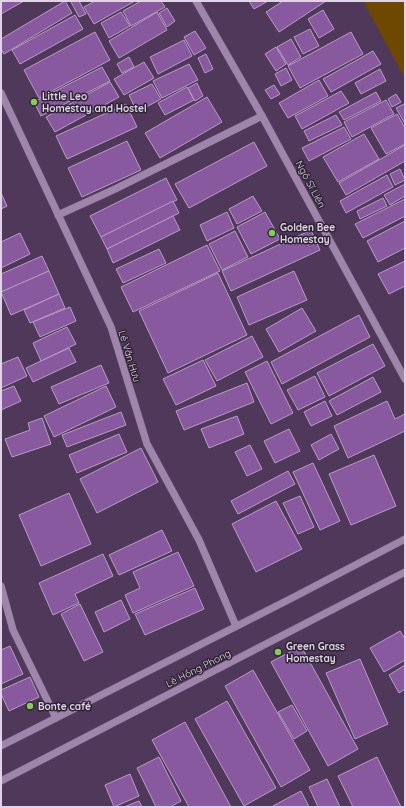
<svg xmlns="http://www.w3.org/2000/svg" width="406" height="808" font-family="Quicksand,sans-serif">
<rect width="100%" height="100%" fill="#4f3859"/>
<!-- green -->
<polygon fill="#6f4800" points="363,1 405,1 405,78"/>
<!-- building -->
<g fill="#88599e" stroke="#b79dc4">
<polygon points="1,1 24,1 1,14"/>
<polygon points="65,1 72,13 4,54 1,49 1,39"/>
<polygon points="74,1 79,1 86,14 79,17 71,2"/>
<polygon points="95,1 135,1 94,24 84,7"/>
<polygon points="141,1 161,1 165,7 131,26 123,11"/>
<polygon points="249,1 268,1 254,9"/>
<polygon points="283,1 326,1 279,32 266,12"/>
<polygon points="167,8 175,21 167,27 159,13"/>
<polygon points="323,10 334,29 319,38 308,19"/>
<polygon points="121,12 130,26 109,38 101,23"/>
<polygon points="157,12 167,30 119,58 109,41"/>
<polygon points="75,15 83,29 20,64 12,50"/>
<polygon points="310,29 319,46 303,54 294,37"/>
<polygon points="195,31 206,48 194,55 184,37"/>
<polygon points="95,32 110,60 39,98 24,70"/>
<polygon points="351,32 363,54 300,88 288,66"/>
<polygon points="291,39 301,57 288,65 277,47"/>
<polygon points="184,40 192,56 158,74 150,57"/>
<polygon points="276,47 286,64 276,71 265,54"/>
<polygon points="373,51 381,64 331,92 323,79"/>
<polygon points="206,54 213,69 205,73 198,58"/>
<polygon points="129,57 134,67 122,73 117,64"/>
<polygon points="144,62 154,78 124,95 114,79"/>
<polygon points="189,64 198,80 162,98 153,81"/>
<polygon points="102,67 110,81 41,116 34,102"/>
<polygon points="286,68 292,80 281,86 275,74"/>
<polygon points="380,69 386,81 361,94 355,83"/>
<polygon points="319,80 328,96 288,118 279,103"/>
<polygon points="110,82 119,97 55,132 46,117"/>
<polygon points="197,83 203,96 195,101 188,88"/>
<polygon points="152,84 161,99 137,112 129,95"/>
<polygon points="274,85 280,94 271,99 265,90"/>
<polygon points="187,87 194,100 165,115 158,103"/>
<polygon points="341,91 349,103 302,129 295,116"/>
<polygon points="376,92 381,101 344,120 339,112"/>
<polygon points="396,94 401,102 392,107 388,99"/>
<polygon points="207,97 222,122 160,158 145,133"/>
<polygon points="386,100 394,114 352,137 344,122"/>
<polygon points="126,104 137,127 67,159 56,136"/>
<polygon points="404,104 405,105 405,124 396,108"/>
<polygon points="397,114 405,128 405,144 386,154 371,128"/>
<polygon points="336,115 342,125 309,141 304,131"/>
<polygon points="344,127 351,139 309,161 302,148"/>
<polygon points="364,134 379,159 338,182 323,157"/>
<polygon points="127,141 141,170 82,197 68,168"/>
<polygon points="254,142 267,166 189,208 175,184"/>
<polygon points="405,145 405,161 346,195 339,183"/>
<polygon points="400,169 405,180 395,185 390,174"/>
<polygon points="387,175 393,187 346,213 340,201"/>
<polygon points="166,178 177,200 101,237 90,216"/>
<polygon points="405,184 405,196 390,205 384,195"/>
<polygon points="1,193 7,206 1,209"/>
<polygon points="253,196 262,211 237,224 229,209"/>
<polygon points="383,198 387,206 360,219 357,211"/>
<polygon points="405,199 405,216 363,238 355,224"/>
<polygon points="173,201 179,213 107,249 101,237"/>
<polygon points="227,212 234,228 207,241 200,225"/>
<polygon points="265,212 280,239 251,254 237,227"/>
<polygon points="173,216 180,230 113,263 107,249"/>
<polygon points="405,221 405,248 378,262 367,241"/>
<polygon points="311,230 320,250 231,291 222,271"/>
<polygon points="235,231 248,257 222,270 209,244"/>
<polygon points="20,233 30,254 1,268 1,242"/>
<polygon points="207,245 220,271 133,312 121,287"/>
<polygon points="159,249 166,263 123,283 116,269"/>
<polygon points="42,256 49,271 1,292 1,274"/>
<polygon points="405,261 405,286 389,294 378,274"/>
<polygon points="49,271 59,294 11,315 1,292"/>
<polygon points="294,271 307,300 249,325 237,297"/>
<polygon points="218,273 247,335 168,373 139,311"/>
<polygon points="59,294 65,308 30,323 24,310"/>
<polygon points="70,307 76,321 40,337 33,322"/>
<polygon points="302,308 316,331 279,352 266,329"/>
<polygon points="359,315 370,337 282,384 271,362"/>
<polygon points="67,327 76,344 41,361 33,343"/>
<polygon points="252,336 263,357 217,381 205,360"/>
<polygon points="373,344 385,366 329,396 317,373"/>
<polygon points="69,348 76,362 33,382 26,368"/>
<polygon points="18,357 27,376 1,388 1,364"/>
<polygon points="203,360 216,386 176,405 163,379"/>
<polygon points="267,361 293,413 271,424 245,372"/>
<polygon points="101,365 109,383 59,404 51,387"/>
<polygon points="315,376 325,397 298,410 287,390"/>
<polygon points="373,377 381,392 337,415 329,401"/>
<polygon points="247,383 254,402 184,430 176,411"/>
<polygon points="14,386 21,401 1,410 1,391"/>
<polygon points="106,386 116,407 54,437 44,416"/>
<polygon points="325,401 332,416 311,426 304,412"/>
<polygon points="387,401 395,419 405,414 405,431 348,458 334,426"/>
<polygon points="121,412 126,425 67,447 62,435"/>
<polygon points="237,416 244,434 209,448 201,429"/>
<polygon points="42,418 51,444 12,457 5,439 30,430 28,423"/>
<polygon points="289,429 300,451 275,463 264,441"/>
<polygon points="119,434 127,452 77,473 69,455"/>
<polygon points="331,434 339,449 319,460 311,445"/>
<polygon points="250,445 262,469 247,476 235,452"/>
<polygon points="141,448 158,482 97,513 80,479"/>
<polygon points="374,455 396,506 351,525 329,474"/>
<polygon points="313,463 340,521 320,530 293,472"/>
<polygon points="288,471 295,484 238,514 231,501"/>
<polygon points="69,493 91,544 41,566 19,515"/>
<polygon points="300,496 314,527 298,534 283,503"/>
<polygon points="276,501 302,549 256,572 232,524"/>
<polygon points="162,530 172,551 119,575 109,555"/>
<polygon points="178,552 194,586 133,613 125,595 140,588 133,572"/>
<polygon points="103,554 113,576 75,594 79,603 53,615 39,583"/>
<polygon points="195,588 204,609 145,635 135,614"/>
<polygon points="121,600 130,619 104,632 95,612"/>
<polygon points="80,604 103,652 84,661 61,614"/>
<polygon points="400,631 405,639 405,660 384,672 370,648"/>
<polygon points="10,646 23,674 1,684 1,650"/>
<polygon points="301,646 358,749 328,766 271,662"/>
<polygon points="360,659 388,724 355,739 326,673"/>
<polygon points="405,665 405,689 399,693 389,675"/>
<polygon points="253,670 310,770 281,787 225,686"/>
<polygon points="30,677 39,697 9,711 1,694 1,690"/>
<polygon points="227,701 276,788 244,806 195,719"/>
<polygon points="292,705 307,731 294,739 278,712"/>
<polygon points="185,722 231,807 189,807 152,740"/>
<polygon points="159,757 181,801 170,807 156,807 137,768"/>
<polygon points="377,757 401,807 353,807 338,776"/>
<polygon points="130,774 139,796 114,807 105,785"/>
<polygon points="327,779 340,807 318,807 309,787"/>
<polygon points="301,791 309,807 274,807 273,806"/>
<polygon points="139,801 142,807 124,807"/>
</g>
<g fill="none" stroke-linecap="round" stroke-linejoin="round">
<defs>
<g id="minor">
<polyline points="196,1 262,116 405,379"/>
<polyline points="1,93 111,327 147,444 199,540 236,626"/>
<polyline points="58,215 113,190 262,116"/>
<polyline points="1,586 13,630 56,718"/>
<polyline points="1,746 294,597 405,539"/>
<polyline points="1,781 405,572"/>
</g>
</defs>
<!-- minor casing -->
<use href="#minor" stroke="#6b5874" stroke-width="8"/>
<!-- minor -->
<use href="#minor" stroke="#9f85ac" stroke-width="7"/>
</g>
<!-- markers -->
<g fill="#83d04e" stroke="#2e2434" stroke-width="1.5">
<circle cx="34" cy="102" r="4"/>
<circle cx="272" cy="233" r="4"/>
<circle cx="278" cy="652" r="4"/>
<circle cx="30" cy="706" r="4"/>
</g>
<g text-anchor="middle" stroke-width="3" stroke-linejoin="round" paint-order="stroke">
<!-- poi labels -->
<g font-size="10" font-weight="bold" fill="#e1d3e8" stroke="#2e2434" text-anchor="start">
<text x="42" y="100">Little Leo<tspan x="42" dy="12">Homestay and Hostel</tspan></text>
<text x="280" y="231">Golden Bee<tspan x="280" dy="12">Homestay</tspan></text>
<text x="286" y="650">Green Grass<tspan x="286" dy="12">Homestay</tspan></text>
<text x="38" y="710">Bonte café</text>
</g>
<!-- street labels -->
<g font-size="10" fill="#e1d3e8" stroke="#2e2434">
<text transform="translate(311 184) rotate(62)" y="4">Ngô Sĩ Liên</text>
<text transform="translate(130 356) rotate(73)" y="4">Lê Văn Hưu</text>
<text transform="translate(198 668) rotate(-27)" y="4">Lê Hồng Phong</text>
</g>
</g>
<!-- border -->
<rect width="406" height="808" fill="none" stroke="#e1d3e8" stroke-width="4"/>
</svg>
